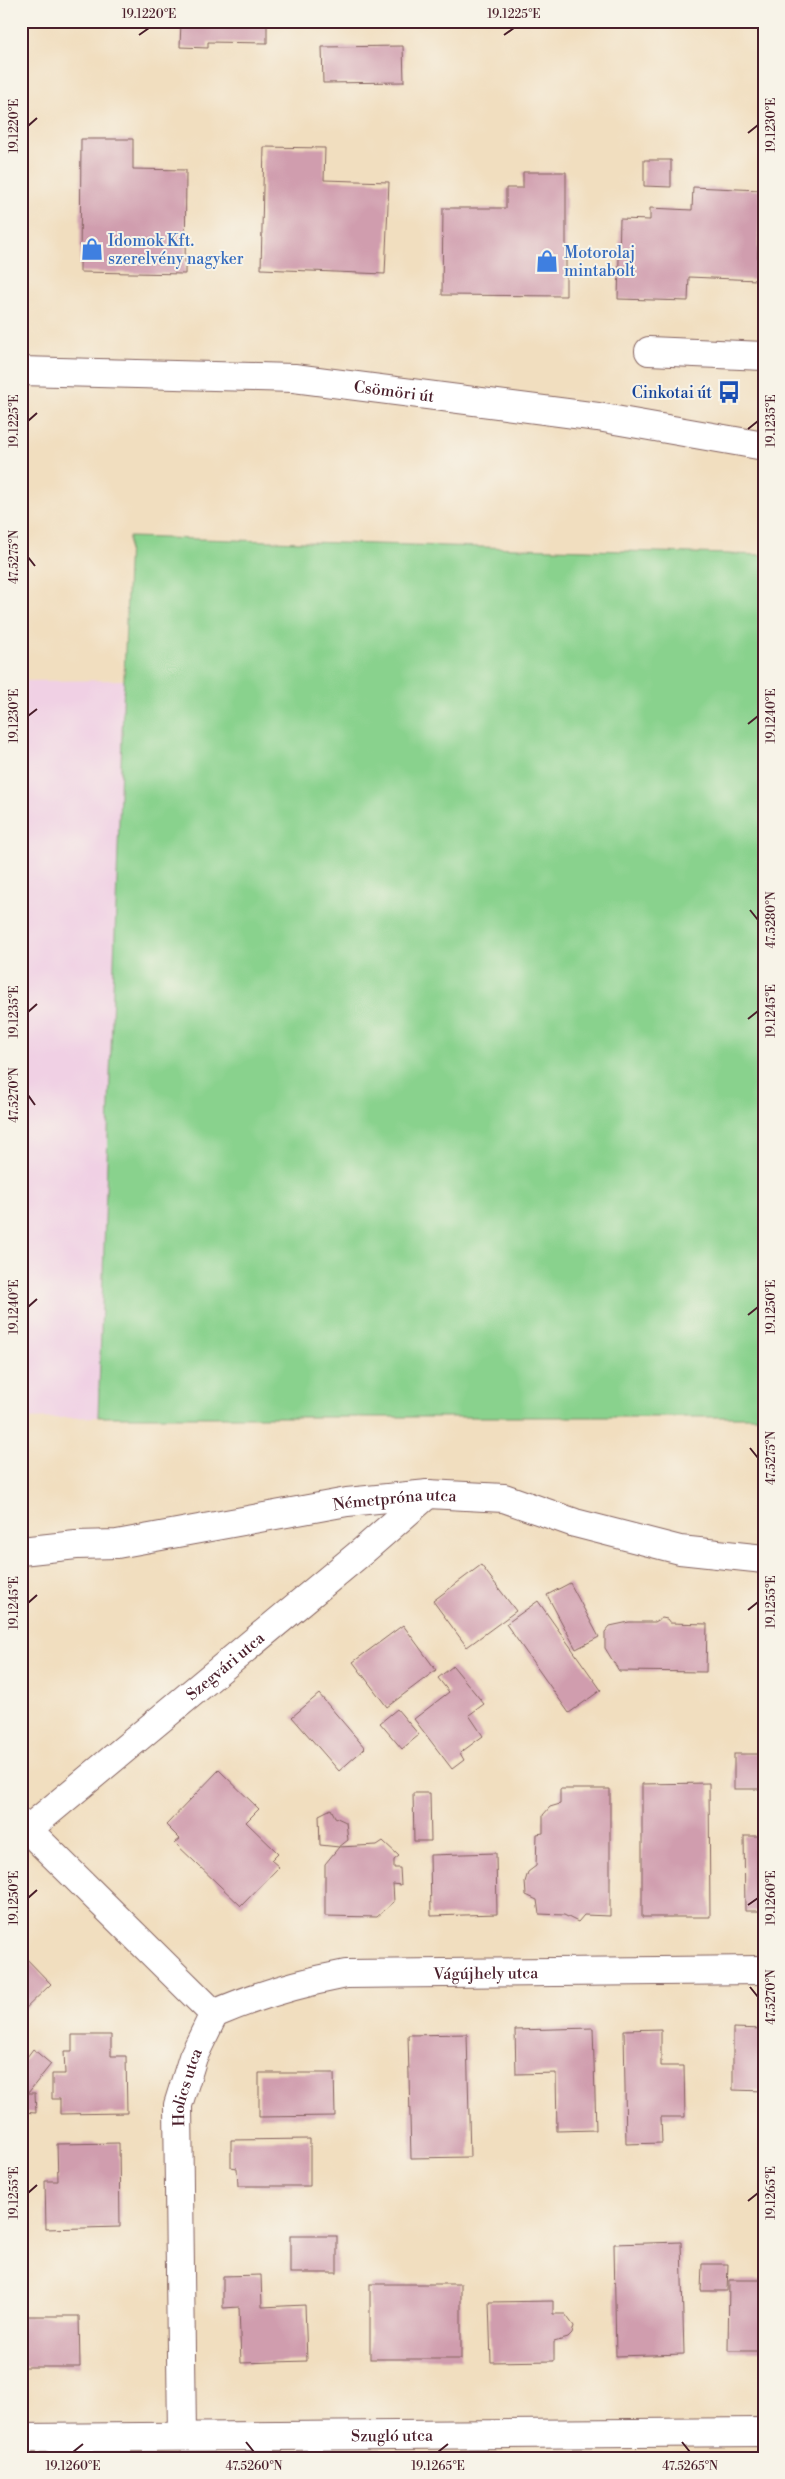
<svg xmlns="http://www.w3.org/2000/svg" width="785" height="2479" font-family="'Libre Bodoni',serif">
<rect width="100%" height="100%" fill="#f7f3e8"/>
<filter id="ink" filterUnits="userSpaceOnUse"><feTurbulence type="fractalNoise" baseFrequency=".02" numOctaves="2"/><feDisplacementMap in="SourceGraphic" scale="10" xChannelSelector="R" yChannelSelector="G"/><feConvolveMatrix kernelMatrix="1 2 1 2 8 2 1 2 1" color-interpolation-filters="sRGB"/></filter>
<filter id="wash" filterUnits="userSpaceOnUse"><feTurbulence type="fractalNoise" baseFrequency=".0096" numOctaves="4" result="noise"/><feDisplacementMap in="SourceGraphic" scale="20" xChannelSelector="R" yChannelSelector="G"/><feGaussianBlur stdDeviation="1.12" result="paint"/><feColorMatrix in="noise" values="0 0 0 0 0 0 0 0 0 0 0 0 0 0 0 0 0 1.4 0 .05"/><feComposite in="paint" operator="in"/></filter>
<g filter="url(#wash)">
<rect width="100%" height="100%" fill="#f1debf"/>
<!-- built -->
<polygon fill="#f0d0e4" points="127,680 98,1417 21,1419 21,681"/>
<!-- green -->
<polygon fill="#89d28d" stroke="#6a785c" points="129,537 764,555 764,1417 98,1417"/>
<g id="blocks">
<!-- building -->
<g fill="#d09dae">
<polygon points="181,21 267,21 267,43 208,42 208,48 180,47"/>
<polygon points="403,46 404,82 323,83 322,47"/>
<polygon points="81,139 133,139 133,169 186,170 185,274 80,272"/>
<polygon points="264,147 325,148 324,180 389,182 385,274 261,269"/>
<polygon points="644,160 671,160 671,187 644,186"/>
<polygon points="523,172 566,172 566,296 442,295 443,208 506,208 506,188 523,188"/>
<polygon points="693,187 760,190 757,280 689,277 688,301 618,299 620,219 650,220 650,208 692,210"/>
<polygon points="481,1565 516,1611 467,1647 433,1601"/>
<polygon points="570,1583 599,1637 576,1649 547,1595"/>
<polygon points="538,1601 601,1690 569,1713 506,1624"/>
<polygon points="662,1618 667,1619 670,1623 707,1624 706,1672 619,1671 605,1648 605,1632 610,1626 629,1622 655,1622"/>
<polygon points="403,1625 436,1670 387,1707 353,1662"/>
<polygon points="453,1666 484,1704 469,1715 483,1736 460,1753 464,1760 452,1769 414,1719 449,1692 438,1678"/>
<polygon points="319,1694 365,1748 339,1771 292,1717"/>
<polygon points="397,1709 419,1735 402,1749 380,1723"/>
<rect x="734" y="1754" width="30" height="35"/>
<polygon points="219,1770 259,1809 246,1822 278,1853 271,1860 279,1867 241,1906 175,1843 180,1839 166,1825"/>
<polygon points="709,1783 710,1917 642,1917 642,1784"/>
<polygon points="560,1789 610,1789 610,1916 584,1915 578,1922 564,1915 539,1914 537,1900 526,1895 525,1882 528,1872 536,1866 537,1834 543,1833 543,1815 550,1807 560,1804"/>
<polygon points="413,1793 430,1793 431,1841 414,1841"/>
<polygon points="331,1809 335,1817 346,1822 348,1840 339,1847 320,1845 319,1815"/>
<polygon points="744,1836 764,1836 764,1911 745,1911"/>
<polygon points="383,1841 399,1856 394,1860 394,1868 400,1868 401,1885 393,1884 394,1902 377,1917 325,1916 325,1864 339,1847 377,1845"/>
<polygon points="496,1853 497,1914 431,1916 430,1855"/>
<polygon points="21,1953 51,1984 21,2013"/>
<polygon points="593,2028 596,2130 557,2131 556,2073 516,2074 515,2030"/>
<polygon points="733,2028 764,2029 764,2091 733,2090"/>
<polygon points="661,2029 661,2066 684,2066 685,2117 661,2117 662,2143 626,2144 624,2030"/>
<polygon points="467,2034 470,2157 411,2158 408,2035"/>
<polygon points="72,2035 111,2035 111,2056 126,2056 127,2113 60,2114 60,2099 52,2099 52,2074 65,2074 64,2051 72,2051"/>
<polygon points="33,2049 51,2064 28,2093 35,2093 36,2113 21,2112 21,2065"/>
<polygon points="259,2073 334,2073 335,2116 259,2117"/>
<polygon points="310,2139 310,2186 238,2186 237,2168 231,2167 231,2140"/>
<polygon points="119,2143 120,2227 46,2229 45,2181 58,2181 57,2144"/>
<rect x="290" y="2236" width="47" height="37"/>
<polygon points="681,2242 684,2354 616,2356 614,2244"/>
<polygon points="702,2264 728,2264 727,2291 701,2291"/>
<polygon points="261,2275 262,2307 305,2305 307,2361 241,2363 239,2307 223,2308 223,2276"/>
<polygon points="729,2280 764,2280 764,2351 728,2351"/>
<rect x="370" y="2284" width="91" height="75"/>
<polygon points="553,2301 553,2314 565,2314 574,2326 572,2334 568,2338 554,2342 554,2361 491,2362 489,2302"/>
<polygon points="21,2316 79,2316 80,2367 21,2367"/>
</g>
</g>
</g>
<g filter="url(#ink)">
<use href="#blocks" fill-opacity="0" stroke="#84625f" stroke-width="1"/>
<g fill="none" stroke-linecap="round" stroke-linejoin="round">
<defs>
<g id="minor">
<polyline points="649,351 764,356"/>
<path id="s1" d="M21,1551L76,1545L117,1544L347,1502L428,1494L504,1498L575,1523L680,1550L764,1559"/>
<polyline points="21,1823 214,2014"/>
<path id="s2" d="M21,1835L364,1550L428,1494"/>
<path id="s3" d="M214,2014C257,1995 300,1983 346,1974L764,1970"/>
<path id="s4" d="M182,2436L178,2105L193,2057L214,2014"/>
</g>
<g id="tertiary">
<path id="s5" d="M21,2438L764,2432"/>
</g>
<g id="secondary">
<path id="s6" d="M21,371L294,378L598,417L764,446"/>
</g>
</defs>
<!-- minor casing -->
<use href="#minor" stroke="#84625f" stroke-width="30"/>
<!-- tertiary casing -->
<use href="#tertiary" stroke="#84625f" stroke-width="30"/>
<!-- secondary casing -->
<use href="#secondary" stroke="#84625f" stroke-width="30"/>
<!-- minor -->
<use href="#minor" stroke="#fff" stroke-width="28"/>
<!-- tertiary -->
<use href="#tertiary" stroke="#fff" stroke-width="28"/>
<!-- secondary -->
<use href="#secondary" stroke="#fff" stroke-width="28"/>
</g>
</g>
<!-- ticks -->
<path fill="none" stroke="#4a1f2b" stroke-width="2" d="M139,35L149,28M504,35L514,28M28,126L37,118M748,133L758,125M28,421L37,413M748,429L758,421M28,557L35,566M28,716L37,709M748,724L758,716M750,910L758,920M28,1012L37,1004M748,1019L758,1011M28,1095L35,1105M28,1307L37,1299M748,1315L758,1307M750,1448L758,1458M28,1603L37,1595M748,1610L758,1602M28,1898L37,1890M748,1905L758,1898M750,1987L758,1997M28,2193L37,2185M748,2201L758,2193M246,2442L254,2452M682,2442L690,2452M73,2452L83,2444M438,2452L448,2444"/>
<!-- icons -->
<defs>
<symbol id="shop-bare" viewBox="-9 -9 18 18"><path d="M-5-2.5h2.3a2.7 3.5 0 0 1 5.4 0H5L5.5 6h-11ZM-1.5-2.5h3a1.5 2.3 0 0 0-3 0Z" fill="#3f7fe0" stroke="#f7f3e8" stroke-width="2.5" paint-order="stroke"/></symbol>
<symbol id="bus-bare" viewBox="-9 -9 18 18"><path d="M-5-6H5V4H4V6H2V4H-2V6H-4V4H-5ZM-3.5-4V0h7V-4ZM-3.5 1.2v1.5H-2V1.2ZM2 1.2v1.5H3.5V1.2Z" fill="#1a4fb4" stroke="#f7f3e8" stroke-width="2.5" paint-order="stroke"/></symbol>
</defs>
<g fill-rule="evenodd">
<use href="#shop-bare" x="76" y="233" width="32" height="32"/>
<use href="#shop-bare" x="531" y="245" width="32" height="32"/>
<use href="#bus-bare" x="713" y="376" width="32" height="32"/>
</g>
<g text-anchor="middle" stroke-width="4" stroke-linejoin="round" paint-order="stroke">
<!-- shop labels -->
<g font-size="16" fill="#366cbe" stroke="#f7f3e8" text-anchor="start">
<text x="108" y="246">Idomok Kft.<tspan x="108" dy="18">szerelvény nagyker</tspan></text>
<text x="564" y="258">Motorolaj<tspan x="564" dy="18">mintabolt</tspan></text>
</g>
<!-- street labels -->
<g font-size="16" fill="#4a1f2b" stroke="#f7f3e8">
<text dy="6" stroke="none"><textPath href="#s6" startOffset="374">Csömöri út</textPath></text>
<text dy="6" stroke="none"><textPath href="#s1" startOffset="378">Németpróna utca</textPath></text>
<text dy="6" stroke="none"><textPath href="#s2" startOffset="265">Szegvári utca</textPath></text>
<text dy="6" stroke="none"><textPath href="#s3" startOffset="278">Vágújhely utca</textPath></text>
<text dy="6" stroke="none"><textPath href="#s4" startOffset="350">Holics utca</textPath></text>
<text dy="6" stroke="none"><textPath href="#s5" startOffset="371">Szugló utca</textPath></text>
</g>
<!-- transit labels -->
<g font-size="16" fill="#164399" stroke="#f7f3e8" text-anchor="end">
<text x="712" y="398">Cinkotai út</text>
</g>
</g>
<!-- margin -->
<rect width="785" height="2479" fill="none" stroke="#f7f3e8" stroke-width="55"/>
<rect x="28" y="28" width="730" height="2424" fill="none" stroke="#4a1f2b" stroke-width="2"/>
<g font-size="12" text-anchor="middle" fill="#4a1f2b">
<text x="149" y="18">19.1220°E</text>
<text x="514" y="18">19.1225°E</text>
<text transform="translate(771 125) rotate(-90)" y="4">19.1230°E</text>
<text transform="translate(14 126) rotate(-90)" y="4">19.1220°E</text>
<text transform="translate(771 421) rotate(-90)" y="4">19.1235°E</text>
<text transform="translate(14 421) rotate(-90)" y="4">19.1225°E</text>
<text transform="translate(14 557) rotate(-90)" y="4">47.5275°N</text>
<text transform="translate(771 716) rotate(-90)" y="4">19.1240°E</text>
<text transform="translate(14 716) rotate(-90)" y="4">19.1230°E</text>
<text transform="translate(771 920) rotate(-90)" y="4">47.5280°N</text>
<text transform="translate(771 1011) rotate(-90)" y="4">19.1245°E</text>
<text transform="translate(14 1012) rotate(-90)" y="4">19.1235°E</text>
<text transform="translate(14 1095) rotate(-90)" y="4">47.5270°N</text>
<text transform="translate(771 1307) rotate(-90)" y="4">19.1250°E</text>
<text transform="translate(14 1307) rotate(-90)" y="4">19.1240°E</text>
<text transform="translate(771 1458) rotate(-90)" y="4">47.5275°N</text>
<text transform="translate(771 1602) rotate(-90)" y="4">19.1255°E</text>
<text transform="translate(14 1603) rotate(-90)" y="4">19.1245°E</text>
<text transform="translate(771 1898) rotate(-90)" y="4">19.1260°E</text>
<text transform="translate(14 1898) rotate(-90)" y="4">19.1250°E</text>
<text transform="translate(771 1997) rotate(-90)" y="4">47.5270°N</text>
<text transform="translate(771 2193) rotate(-90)" y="4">19.1265°E</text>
<text transform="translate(14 2193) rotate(-90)" y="4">19.1255°E</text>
<text x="73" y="2470">19.1260°E</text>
<text x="254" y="2470">47.5260°N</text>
<text x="438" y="2470">19.1265°E</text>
<text x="690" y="2470">47.5265°N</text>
</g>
</svg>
